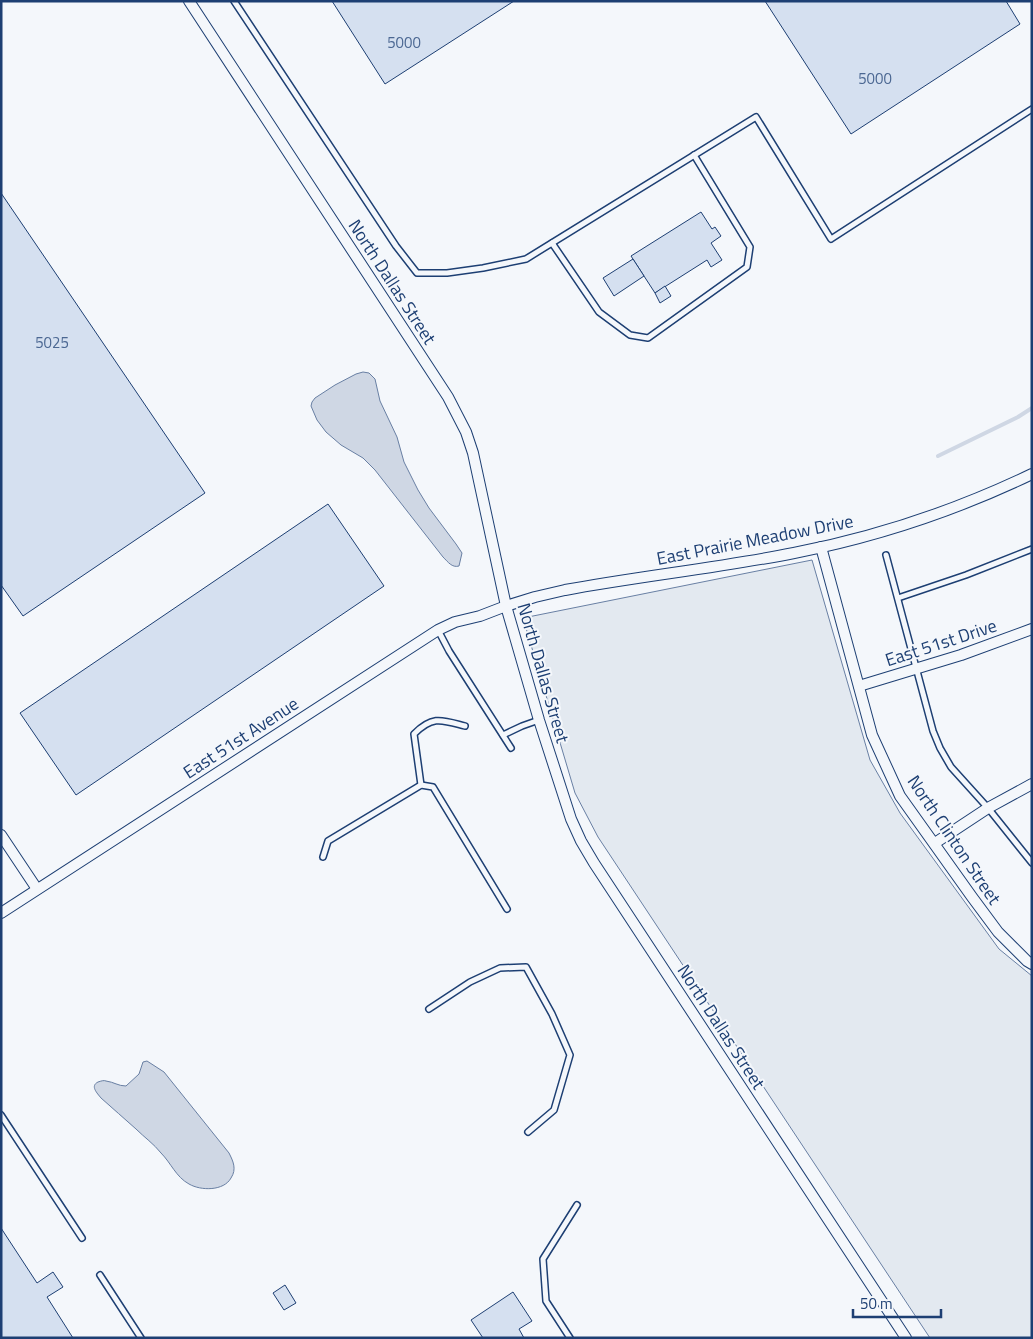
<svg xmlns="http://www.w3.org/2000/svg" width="1033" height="1339" font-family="'Titillium Web',sans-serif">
<rect width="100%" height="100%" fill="#f4f7fb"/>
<!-- green -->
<polygon fill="#e3e9f0" stroke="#687fa3" points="812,560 870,760 900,813 999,949 1032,976 1032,1338 930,1338 598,837 575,793 523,618"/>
<!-- water -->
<g fill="#cfd7e4" stroke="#687fa3">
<path d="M363,372L369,373L375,379L380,401L397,437L404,462L418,490L429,508L456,544L462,553L459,566C452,568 448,562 443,557L375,470L363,458L341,445L326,432L317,420L311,406L312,402L315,398L335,385L356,374Z"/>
<path d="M147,1061L164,1072L229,1153C233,1161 237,1169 231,1178C224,1191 201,1191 189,1184C176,1177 171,1163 161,1153C154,1144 144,1137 136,1129C124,1119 113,1108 101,1098C97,1093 90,1086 98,1082C101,1081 104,1080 106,1081C114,1082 118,1086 126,1086L139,1074L143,1062Z"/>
</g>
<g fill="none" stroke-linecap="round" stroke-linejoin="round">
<!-- stream -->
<polyline stroke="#cfd7e4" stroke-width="4" points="938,456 1018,417 1032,408"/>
</g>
<!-- building -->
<g fill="#d5e0f0" stroke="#1d3f73">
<polygon points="332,1 514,1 385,84"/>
<polygon points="765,1 1006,1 1020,24 851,134"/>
<polygon points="1,193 205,493 23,616 1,585"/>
<polygon points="701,212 712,229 715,227 721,236 711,243 722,260 711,267 707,260 655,293 631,256"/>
<polygon points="633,259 644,276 614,296 603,278"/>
<polygon points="665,286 671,296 660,303 655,293"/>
<polygon points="328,504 384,586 76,795 20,713"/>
<polygon points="1,1228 37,1283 53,1272 63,1287 47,1297 73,1338 1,1338"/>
<polygon points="285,1285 296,1303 284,1310 273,1293"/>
<polygon points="513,1292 532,1321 519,1329 524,1338 483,1338 471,1320"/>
</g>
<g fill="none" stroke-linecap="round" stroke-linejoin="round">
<defs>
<g id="lane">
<polyline points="234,1 396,246 417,273 447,273 483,268 526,259 756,117 831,239 1032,109"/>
<polyline points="552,243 599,312 630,335 648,338 747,267 750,247 694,155"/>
<polyline points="886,555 933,731 940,748 951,767 988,808 1032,863"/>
<polyline points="898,598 966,575 1032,549"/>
<polyline points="438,630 449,651 511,748"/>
<polyline points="503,735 522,726 539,720"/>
<path d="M421,785L414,734C433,715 442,720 465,726"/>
<polyline points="323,857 328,841 421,785 433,787 507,909"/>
<polyline points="429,1009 470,982 500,968 526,967 552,1014 570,1055 554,1110 528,1132"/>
<polyline points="1,1115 82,1238"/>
<polyline points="100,1275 141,1338"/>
<polyline points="570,1338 546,1301 543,1259 577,1205"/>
</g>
<g id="street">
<polyline points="189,1 448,397 466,432 473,453 506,606 539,720 571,819 581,841 594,863 906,1338"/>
<polyline points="821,547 872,735 900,796 972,897 998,932 1027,961 1032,964"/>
<polyline points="859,686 961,655 1032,629"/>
<polyline points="1,835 37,889"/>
<polyline points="935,843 988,808 1032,784"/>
<path d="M1,913L438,630L455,622L480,616L506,606L535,597L565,590C641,576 718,568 794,553C876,537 957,510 1032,474"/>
</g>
</defs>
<!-- lane casing -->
<use href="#lane" stroke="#1d3f73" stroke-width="8"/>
<!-- street casing -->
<use href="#street" stroke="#1d3f73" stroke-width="12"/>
<!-- lane -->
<use href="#lane" stroke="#f4f7fb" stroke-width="5"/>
<!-- street -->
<use href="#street" stroke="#f4f7fb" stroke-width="10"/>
</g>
<g text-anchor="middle" stroke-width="4" stroke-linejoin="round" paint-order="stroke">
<!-- number labels -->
<g font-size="15" fill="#4b6792">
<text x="404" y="48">5000</text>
<text x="875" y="84">5000</text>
<text x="52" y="348">5025</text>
</g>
<!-- street labels -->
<g font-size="18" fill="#1d3f73" stroke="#f4f7fb">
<text transform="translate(392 282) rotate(57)" y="6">North Dallas Street</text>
<text transform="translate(755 540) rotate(-11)" y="6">East Prairie Meadow Drive</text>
<text transform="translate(941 643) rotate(-18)" y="6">East 51st Drive</text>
<text transform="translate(543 673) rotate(74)" y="6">North Dallas Street</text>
<text transform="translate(241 738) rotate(-33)" y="6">East 51st Avenue</text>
<text transform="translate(954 840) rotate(56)" y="6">North Clinton Street</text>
<text transform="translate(721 1027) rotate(57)" y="6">North Dallas Street</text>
</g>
</g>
<!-- border -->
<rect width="1033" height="1339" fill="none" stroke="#1d3f73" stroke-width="5"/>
<!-- scale -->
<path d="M853 1309v8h88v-8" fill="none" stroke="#1d3f73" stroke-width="2.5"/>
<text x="860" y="1309" font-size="15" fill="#1d3f73" stroke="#f4f7fb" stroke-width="4" paint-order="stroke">50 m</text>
</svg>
